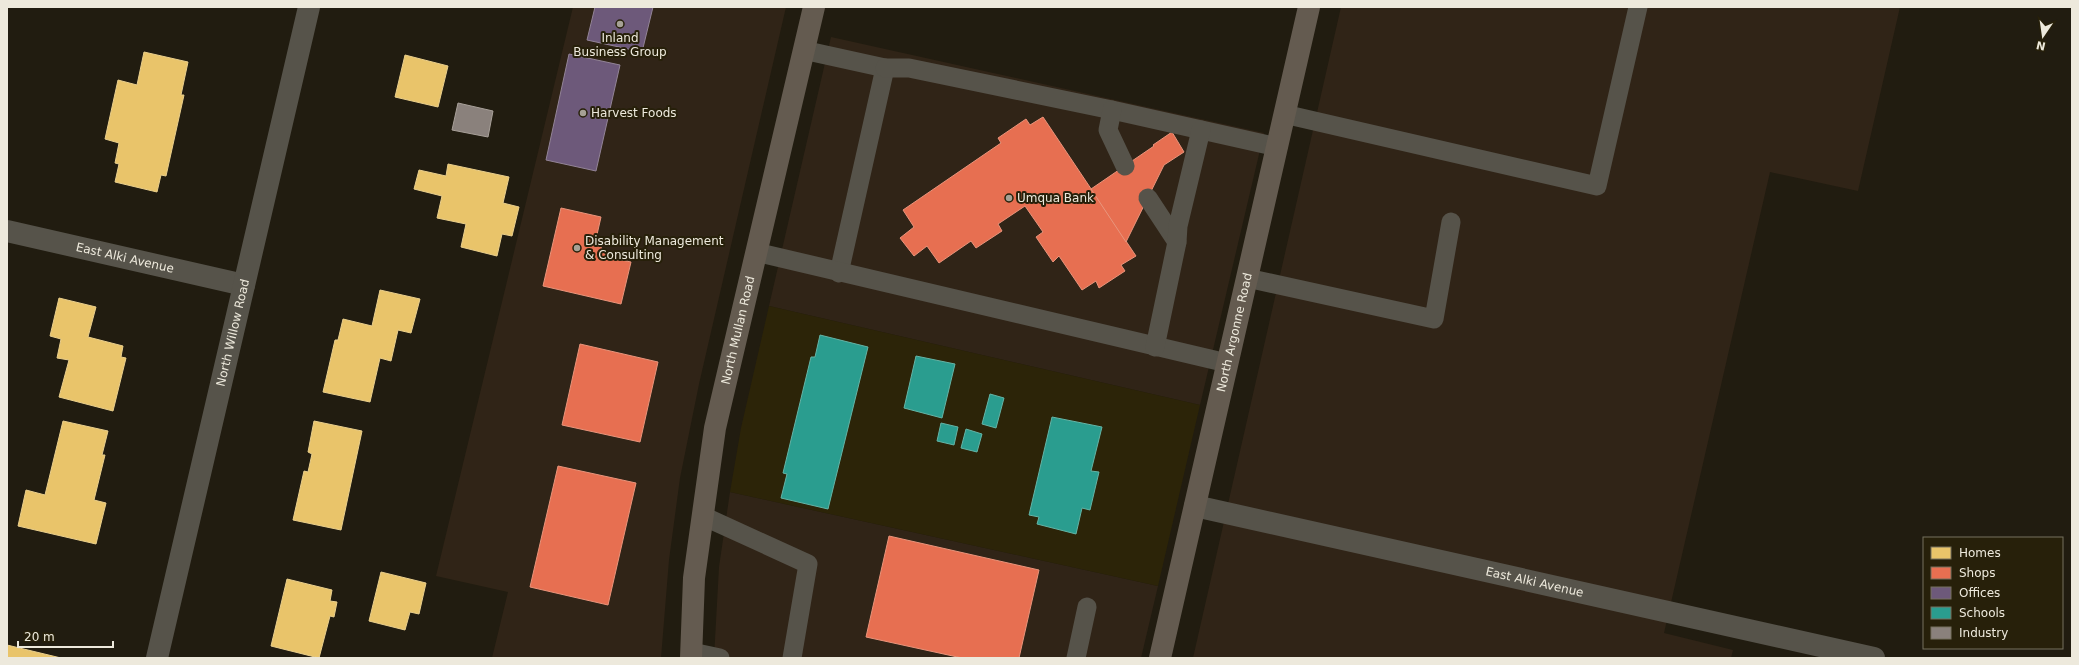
<svg xmlns="http://www.w3.org/2000/svg" width="2079" height="665" font-family="'DejaVu Sans',sans-serif">
<rect width="100%" height="100%" fill="#211c10"/>
<!-- commercial -->
<g fill="#302417">
<polygon points="573,7 786,7 699,384 680,478 669,560 661,658 492,658 508,592 436,576"/>
<polygon points="1341,7 1900,7 1858,191 1770,172 1664,633 1733,650 1731,658 1193,658"/>
<polygon points="831,37 1264,133 1200,405 769,306"/>
<polygon points="730,492 1158,586 1141,658 714,658 719,567"/>
</g>
<!-- built -->
<polygon fill="#2c2408" points="769,306 1200,405 1158,586 730,492 741,428"/>
<!-- homes -->
<g fill="#e9c46a" stroke="#eacf8c">
<polygon points="144,52 188,62 181,95 184,95 166,176 161,175 157,192 115,182 119,164 115,163 119,143 105,139 118,80 137,85"/>
<polygon points="405,55 448,66 438,107 395,97"/>
<polygon points="448,164 509,177 503,203 519,207 512,236 502,234 497,256 461,247 466,224 437,218 442,196 414,189 419,170 446,176"/>
<polygon points="380,290 420,299 411,333 398,330 391,361 380,358 370,402 323,392 335,340 338,340 343,319 372,326"/>
<polygon points="59,298 96,307 88,337 123,346 121,357 126,358 113,411 59,397 69,360 57,358 61,339 50,336"/>
<polygon points="63,421 108,431 102,455 105,455 94,500 106,503 96,544 18,526 26,490 45,495"/>
<polygon points="314,421 362,431 341,530 293,520 304,471 308,472 312,454 308,452"/>
<polygon points="381,572 426,583 419,614 410,612 405,630 369,621"/>
<polygon points="287,579 332,590 330,601 337,602 334,617 330,616 319,658 271,646"/>
<polygon points="7,645 61,658 7,658"/>
</g>
<!-- shops -->
<g fill="#e76f51" stroke="#e9947b">
<polygon points="1043,117 1136,256 1121,265 1125,271 1099,288 1096,281 1082,290 1059,256 1053,262 1036,237 1043,232 1025,206 998,224 1002,231 976,248 971,241 939,263 927,246 914,256 900,238 914,227 903,210 1001,143 998,138 1026,119 1030,125"/>
<polygon points="1172,132 1184,152 1164,165 1126,242 1091,189 1154,146 1153,145"/>
<polygon points="561,208 601,217 596,239 607,257 631,262 621,304 543,286"/>
<polygon points="580,344 658,362 640,442 562,425"/>
<polygon points="558,466 636,483 608,605 530,587"/>
<polygon points="889,536 1039,570 1019,658 962,658 866,637"/>
</g>
<!-- offices -->
<g fill="#6d597a" stroke="#938497">
<polygon points="595,7 653,7 642,52 587,40"/>
<polygon points="569,54 620,65 596,171 546,160"/>
</g>
<!-- schools -->
<g fill="#2a9d8f" stroke="#64b4a6">
<polygon points="820,335 868,347 828,509 781,498 787,474 783,473 811,357 815,357"/>
<polygon points="916,356 955,364 942,418 904,408"/>
<polygon points="990,394 1004,398 996,428 982,424"/>
<polygon points="1052,417 1102,427 1091,471 1099,472 1090,510 1082,508 1076,534 1037,524 1039,517 1029,515"/>
<polygon points="941,423 958,427 954,445 937,441"/>
<polygon points="966,429 982,434 977,452 961,448"/>
</g>
<!-- industry -->
<polygon fill="#8a817c" stroke="#a8a099" points="458,103 493,111 488,137 452,130"/>
<g fill="none" stroke-linecap="round" stroke-linejoin="round">
<!-- lane -->
<g stroke="#56534a" stroke-width="19">
<polyline points="803,50 885,68 839,273"/>
<polyline points="885,68 909,68 1112,110 1278,147"/>
<polyline points="1112,110 1108,130 1125,166"/>
<polyline points="1284,114 1597,186 1638,7"/>
<polyline points="1148,198 1177,242"/>
<polyline points="756,252 1227,363"/>
<polyline points="1247,278 1434,319 1451,222"/>
<polyline points="1155,347 1177,242 1178,226 1201,130"/>
<polyline points="703,516 808,564 792,658"/>
<polyline points="692,652 720,658"/>
<polyline points="1076,658 1087,607"/>
</g>
<!-- street -->
<g stroke="#56534a" stroke-width="22">
<path id="s1" d="M7,231L244,285"/>
<path id="s2" d="M1195,506L1874,658"/>
<path id="s3" d="M157,658L309,7"/>
</g>
<!-- primary -->
<g stroke="#645b50" stroke-width="22">
<path id="s4" d="M691,658L694,578L715,428L814,7"/>
<path id="s5" d="M1160,658L1309,7"/>
</g>
</g>
<!-- markers -->
<g fill="#a6a195" stroke="#27200a" stroke-width="1.5">
<circle cx="620" cy="24" r="4"/>
<circle cx="583" cy="113" r="4"/>
<circle cx="1009" cy="198" r="4"/>
<circle cx="577" cy="248" r="4"/>
</g>
<g text-anchor="middle" stroke-width="4" stroke-linejoin="round" paint-order="stroke">
<!-- poi labels -->
<g font-size="12" fill="#ede9dc" stroke="#27200a" text-anchor="start">
<text x="620" y="42" text-anchor="middle">Inland<tspan x="620" dy="14">Business Group</tspan></text>
<text x="591" y="117">Harvest Foods</text>
<text x="1017" y="202">Umqua Bank</text>
<text x="585" y="245">Disability Management<tspan x="585" dy="14">&amp; Consulting</tspan></text>
</g>
<!-- street labels -->
<g font-size="12" fill="#ede9dc" stroke="#27200a">
<text dy="4" stroke="none"><textPath href="#s1" startOffset="121">East Alki Avenue</textPath></text>
<text dy="4" stroke="none"><textPath href="#s4" startOffset="332">North Mullan Road</textPath></text>
<text dy="4" stroke="none"><textPath href="#s3" startOffset="334">North Willow Road</textPath></text>
<text dy="4" stroke="none"><textPath href="#s5" startOffset="334">North Argonne Road</textPath></text>
<text dy="4" stroke="none"><textPath href="#s2" startOffset="348">East Alki Avenue</textPath></text>
</g>
</g>
<!-- border -->
<rect width="2079" height="665" fill="none" stroke="#ede9dc" stroke-width="16"/>
<!-- legend -->
<rect x="1923" y="537" width="140" height="112" fill="#27200a" stroke="#76705e"/>
<rect x="1931" y="547" width="20" height="12" fill="#e9c46a" stroke="#76705e"/>
<text x="1959" y="557" font-size="12" fill="#ede9dc">Homes</text>
<rect x="1931" y="567" width="20" height="12" fill="#e76f51" stroke="#76705e"/>
<text x="1959" y="577" font-size="12" fill="#ede9dc">Shops</text>
<rect x="1931" y="587" width="20" height="12" fill="#6d597a" stroke="#76705e"/>
<text x="1959" y="597" font-size="12" fill="#ede9dc">Offices</text>
<rect x="1931" y="607" width="20" height="12" fill="#2a9d8f" stroke="#76705e"/>
<text x="1959" y="617" font-size="12" fill="#ede9dc">Schools</text>
<rect x="1931" y="627" width="20" height="12" fill="#8a817c" stroke="#76705e"/>
<text x="1959" y="637" font-size="12" fill="#ede9dc">Industry</text>
<!-- north arrow -->
<g transform="translate(2043 36) rotate(193)" stroke="#27200a" stroke-width="3" paint-order="stroke">
<path d="M0-3L7 15L0 10L-7 15Z" fill="#ede9dc"/>
<text y="-6" font-size="11" font-weight="bold" text-anchor="middle" fill="#ede9dc">N</text>
</g>
<!-- scale -->
<path d="M18 641v6h95v-6" fill="none" stroke="#ede9dc" stroke-width="2"/>
<text x="24" y="641" font-size="12" fill="#ede9dc" stroke="#27200a" stroke-width="3" paint-order="stroke">20 m</text>
</svg>
